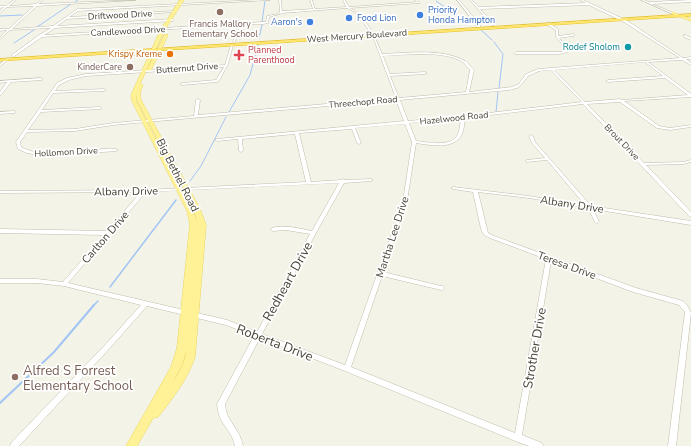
<svg xmlns="http://www.w3.org/2000/svg" width="691" height="446" font-family="'Nunito Sans',sans-serif">
<rect width="100%" height="100%" fill="#f4f3e8"/>
<g fill="none" stroke-linecap="round" stroke-linejoin="round">
<!-- stream-far2 -->
<g stroke="#a2c5f4" stroke-width="1">
<polyline points="436,1 458,16"/>
<polyline points="75,2 78,0"/>
<polyline points="0,16 22,15"/>
<polyline points="262,22 265,1"/>
<polyline points="37,27 71,4"/>
<polyline points="481,30 492,40"/>
<polyline points="259,38 262,25"/>
<polyline points="494,42 503,54 499,88"/>
<polyline points="14,43 34,30"/>
<polyline points="229,112 250,75 258,45"/>
<polyline points="496,112 498,92"/>
<polyline points="190,181 201,166 226,117"/>
</g>
<!-- stream-far1 -->
<g stroke="#a2c5f4" stroke-width="1.5">
<polyline points="110,287 176,200"/>
<polyline points="93,306 98,301"/>
</g>
<!-- stream -->
<polyline stroke="#a2c5f4" stroke-width="2" points="0,403 54,352 94,305"/>
<defs>
<g id="minor">
<path d="M14,0H16L9,6L36,4L41,0H43L38,4L136,0L37,6L12,29L53,26L79,8L80,9L257,0H270L78,11L69,17L174,11L175,12L67,19L57,26L173,19L174,20L173,21L55,28L44,35L263,22H266L267,16L278,14L280,12L279,0H281L282,11L313,9L310,0H312L315,9L346,7L343,0H345L349,7L417,2L415,0H417L420,3L350,8C367,17 375,37 382,54C407,53 442,48 465,61C468,63 471,67 474,70L469,92L512,87L519,84L526,74L538,69L680,58L624,22L589,5L480,9L494,24L493,26L470,0H472L479,7L586,3L580,0H583L626,20L683,58L691,57V59H686L691,63V65L682,60L648,62L691,94V97L624,101L659,126L670,128L691,125V127L670,130L657,128L620,102L587,104L644,163L683,162L691,160V162L683,164L646,165L691,212V217L689,216L583,104L465,118C464,124 464,131 461,136C452,150 429,145 416,143L407,201L383,272L441,286H443L444,288L443,290H441L382,276L351,367L515,433L546,259L490,238L484,235L481,229L473,192L453,189L451,188L453,187L529,196L585,205L547,160L526,162L525,161L527,160L545,158L532,143L529,136L531,135L533,136L535,142L591,206L691,221V225L593,209L599,222L597,224L595,222L588,208L529,198L478,192L488,233L494,236L636,288L683,301L687,305L691,313L676,446H668L685,312L679,305L633,292L551,261L522,435L542,443L543,446H529L518,442L345,371L260,338L225,404C226,417 231,420 237,431C240,435 242,441 243,446H235C233,436 228,431 223,423C219,417 218,411 217,404L254,336L226,325L147,306L109,349L19,446H10L11,443L105,345L141,305L64,286L37,283H0V279H37L63,282L104,235L0,233V229L107,231L141,192L0,193V191L145,190L306,182L295,134L242,139L243,151L241,152L239,151L238,139L217,141L215,140L217,139L404,121L396,100L113,125L75,131L27,132L20,142L21,147C43,159 72,152 96,150C103,149 112,147 118,150L116,151L51,156L38,155L27,153L18,149L16,142L57,83L67,78L86,74L225,65L231,45L232,44L233,45L228,64L219,81L217,82L182,85L180,84L182,83L216,80L224,67L86,76L69,80L59,85L55,91L104,89L106,90L104,91L53,93L42,110L100,107L102,108L101,109L41,112L28,130L75,129L113,123L194,116L196,100L198,99L200,100L198,115L396,98L373,37L362,20L355,12L347,8L282,13L280,14L269,17L268,23L263,24L240,25L235,42L234,43L233,42L238,25L42,37L13,57H12V55L39,35L51,28L10,30L0,39V37L7,30L0,31V29H9L34,6L7,7L0,13V11L4,7L0,8V6H6ZM416,54C432,54 451,54 464,63C466,65 468,68 470,70L466,92L399,98L390,76L425,74L427,73L425,72L390,74L383,56ZM645,62L663,76L608,80L606,81L608,82L665,78L688,95L622,100L620,99L585,102L554,70ZM551,70L582,102L463,116L408,121L400,100L509,90L517,88L521,85L528,76L539,71ZM461,118C460,124 460,129 458,134C452,148 427,142 416,141L409,123ZM405,124L412,142L403,201L345,365L262,334L316,233L344,183L371,181L373,180L371,179L345,180L343,179L341,180L311,182L299,133L352,129L357,143L359,144L361,143L355,128ZM339,183L312,231C301,229 280,223 270,229L273,231L286,230L310,234L257,332L227,320L68,283L146,192Z"/>
<polygon points="457,0 459,0 480,25 480,27 478,27"/>
<polygon points="641,0 644,0 649,2 691,0 691,2 652,4 674,13 673,14"/>
<polygon points="547,23 549,23 558,29 558,36 574,34 574,36 573,36 559,38 567,47 568,52 560,54 515,54 515,53 516,52 560,52 565,51 565,47 556,37 556,30 547,25"/>
<polygon points="685,35 691,38 691,40 684,37 684,35"/>
<polygon points="7,58 9,59 0,66 0,64"/>
<polygon points="41,78 43,79 42,80 11,82 1,95 0,95 0,92 7,82 0,83 0,81"/>
<polygon points="14,111 15,111 15,113 0,114 0,112"/>
</g>
<g id="major">
<path d="M180,0H184L164,31L140,84L143,85L140,93L141,100L200,209L206,225L195,357C187,380 173,398 158,417L153,418L137,446H126L171,367L177,348L190,224L187,211L132,101L131,95L160,31ZM136,94L137,100L194,209L198,225L196,254L198,224L193,211L136,101ZM186,351C185,363 179,373 172,383L182,365Z"/>
<polygon points="672,12 691,19 691,21 672,14"/>
<polygon points="165,34 168,35 151,70 147,71 147,70"/>
</g>
<polygon id="highway" points="691,14 691,16 0,61 0,59"/>
</defs>
<!-- minor casing -->
<use href="#minor" stroke="#c1bcaa" stroke-width="1"/>
<!-- major casing -->
<use href="#major" stroke="#e9d661" stroke-width="1"/>
<!-- highway casing -->
<use href="#highway" stroke="#e4c032" stroke-width="1"/>
<!-- minor -->
<use href="#minor" fill="#fff" fill-rule="evenodd"/>
<!-- major -->
<use href="#major" fill="#fff296" fill-rule="evenodd"/>
<!-- highway -->
<use href="#highway" fill="#ffe568" fill-rule="evenodd"/>
</g>
<!-- markers -->
<g fill="#8d6e63" stroke="#fff" stroke-width="1.5">
<circle cx="220" cy="12" r="4"/>
<circle cx="130" cy="67" r="4"/>
<circle cx="15" cy="377" r="4"/>
</g>
<g fill="#3f7fe0" stroke="#fff" stroke-width="1.5">
<circle cx="420" cy="15" r="4"/>
<circle cx="349" cy="18" r="4"/>
<circle cx="310" cy="22" r="4"/>
</g>
<circle fill="#0f9aa8" stroke="#fff" stroke-width="1.5" cx="628" cy="47" r="4"/>
<circle fill="#e8710a" stroke="#fff" stroke-width="1.5" cx="170" cy="54" r="4"/>
<path fill="#e0444e" stroke="#fff" stroke-width="1.5" d="M237 49h4v4h4v4h-4v4h-4v-4h-4v-4h4z"/>
<g text-anchor="middle" stroke-width="3.5" stroke-linejoin="round" paint-order="stroke">
<!-- far-shop labels -->
<g font-size="9" fill="#366cbe" stroke="#fff" text-anchor="start">
<text x="428" y="13">Priority<tspan x="428" dy="10">Honda Hampton</tspan></text>
<text x="357" y="21">Food Lion</text>
<text x="302" y="25" text-anchor="end">Aaron's</text>
</g>
<!-- far-street labels -->
<g font-size="9" fill="#484436" stroke="#fff">
<text transform="translate(120 15) rotate(-3)" y="3">Driftwood Drive</text>
<text transform="translate(128 31) rotate(-3)" y="3">Candlewood Drive</text>
<text transform="translate(357 36) rotate(-4)" y="3">West Mercury Boulevard</text>
<text transform="translate(187 68) rotate(-4)" y="3">Butternut Drive</text>
<text transform="translate(363 102) rotate(-5)" y="3">Threechopt Road</text>
<text transform="translate(454 118) rotate(-6)" y="3">Hazelwood Road</text>
<text transform="translate(622 142) rotate(46)" y="3">Brout Drive</text>
<text transform="translate(66 152) rotate(-3)" y="3">Hollomon Drive</text>
</g>
<!-- far-education labels -->
<g font-size="9" fill="#785e54" stroke="#fff">
<text x="220" y="27">Francis Mallory<tspan x="220" dy="10">Elementary School</tspan></text>
<text x="122" y="70" text-anchor="end">KinderCare</text>
</g>
<!-- far-culture labels -->
<g font-size="9" fill="#0d838f" stroke="#fff" text-anchor="end">
<text x="620" y="50">Rodef Sholom</text>
</g>
<!-- far-health labels -->
<g font-size="9" fill="#be3a42" stroke="#fff" text-anchor="start">
<text x="248" y="53">Planned<tspan x="248" dy="10">Parenthood</tspan></text>
</g>
<!-- far-food labels -->
<g font-size="9" fill="#c56008" stroke="#fff" text-anchor="end">
<text x="162" y="57">Krispy Kreme</text>
</g>
<!-- street labels -->
<g font-size="11" fill="#484436" stroke="#fff">
<text transform="translate(178 175) rotate(63)" y="4">Big Bethel Road</text>
<text transform="translate(126 191) rotate(-1)" y="4">Albany Drive</text>
<text transform="translate(572 204) rotate(9)" y="4">Albany Drive</text>
<text transform="translate(105 237) rotate(-49)" y="4">Carlton Drive</text>
<text transform="translate(392 237) rotate(-72)" y="4">Martha Lee Drive</text>
<text transform="translate(567 265) rotate(20)" y="4">Teresa Drive</text>
</g>
<!-- near-street labels -->
<g font-size="13" fill="#484436" stroke="#fff">
<text transform="translate(287 281) rotate(-61)" y="5">Redheart Drive</text>
<text transform="translate(275 342) rotate(21)" y="5">Roberta Drive</text>
<text transform="translate(534 348) rotate(-80)" y="5">Strother Drive</text>
</g>
<!-- near-education labels -->
<g font-size="13" fill="#785e54" stroke="#fff" text-anchor="start">
<text x="23" y="375">Alfred S Forrest<tspan x="23" dy="15">Elementary School</tspan></text>
</g>
</g>
</svg>
